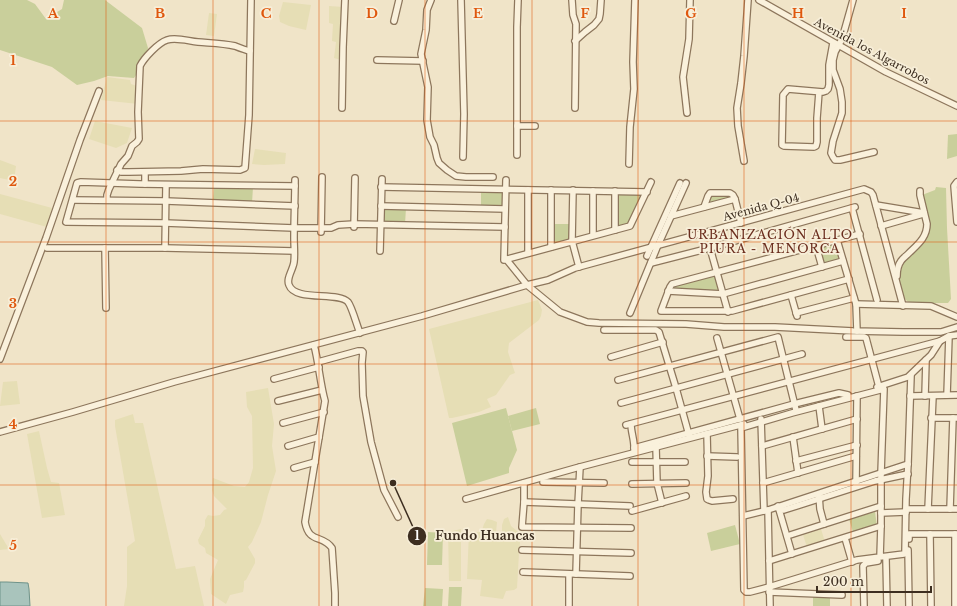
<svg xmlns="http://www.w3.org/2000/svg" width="957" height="606" font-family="'Libre Baskerville',serif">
<rect width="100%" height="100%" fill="#f0e4c8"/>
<!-- farmland -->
<g fill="#e6deb5">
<polygon points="283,2 311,5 306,30 289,26 280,22 279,16"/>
<polygon points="329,6 343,7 341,60 334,58 336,42 332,41 333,24 329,23"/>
<polygon points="209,13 217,14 214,36 206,35"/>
<polygon points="107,77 130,80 131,84 137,86 138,104 101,100"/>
<polygon points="95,121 132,128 127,143 116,148 89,139"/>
<polygon points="255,149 286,153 285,164 264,165 252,164"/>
<polygon points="0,160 16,166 14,181 0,178"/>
<polygon points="0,194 52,208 47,227 0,214"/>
<polygon points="538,300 542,310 541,316 539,320 509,343 508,352 515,373 510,375 496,395 487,399 491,407 479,412 452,418 449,418 429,329"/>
<polygon points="17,381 20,404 0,406 3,382"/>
<polygon points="268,388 274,424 272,446 276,471 268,495 261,522 252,542 248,547 255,559 255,563 246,580 244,581 244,587 243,592 230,595 226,604 211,594 210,579 218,560 206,553 205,548 199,544 198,540 205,526 205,520 208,515 213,516 220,515 224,510 227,509 214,496 212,490 213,478 234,486 245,487 249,482 253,468 252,416 247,407 246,392"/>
<polygon points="133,414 135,423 143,423 176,569 195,566 204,606 124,606 127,586 127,547 135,541 115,426 115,420"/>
<polygon points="39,431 47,468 51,482 59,483 65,515 42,518 27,434"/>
<polygon points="508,517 511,526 517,531 521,532 519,553 517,588 514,590 506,591 503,599 480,596 482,580 467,579 469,532 480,532 482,530 484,524 487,519 492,520 497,522 496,533 500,534 502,532 502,525 504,519"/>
<polygon points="461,529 461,581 449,581 448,532"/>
<polygon points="821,529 825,542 807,547 803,535"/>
<polygon points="0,534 9,549 0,550"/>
</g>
<!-- green -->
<g fill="#c9cf9b">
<polygon points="0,0 27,0 35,4 46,19 62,9 64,0 105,0 142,28 148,48 143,65 134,78 108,76 94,81 77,85 52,67 0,50"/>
<polygon points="957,134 957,156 947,159 948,135"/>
<polygon points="214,187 253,187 252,203 213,202"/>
<path d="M936,187L946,188L947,228L951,299L948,303H944C937,303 930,303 923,303C919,303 914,303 910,302C908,302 906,300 905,299C902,296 901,292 900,288C891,255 922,254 929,231C931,222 924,204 922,195L935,190Z"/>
<polygon points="481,190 504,191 503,207 481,206"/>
<polygon points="617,192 642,193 643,195 630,223 617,227"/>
<polygon points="711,194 730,194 731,197 730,198 710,205 708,203"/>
<polygon points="382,207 406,208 405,224 382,224"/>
<polygon points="552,224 571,224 571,240 553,245"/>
<polygon points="836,241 841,259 823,264 819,246"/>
<polygon points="715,274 720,291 672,290 672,287"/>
<polygon points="506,408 517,450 509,468 509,473 467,486 452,423"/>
<polygon points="536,408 540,424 512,431 508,416"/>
<polygon points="875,512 877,526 853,532 849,519"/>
<polygon points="735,525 740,544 711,551 707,533"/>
<polygon points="428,532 443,533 442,565 427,565"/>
<polygon points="449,587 462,587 461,606 448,606"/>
<polygon points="425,588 443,589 442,606 423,606"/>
<rect x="813" y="596" width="17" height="10"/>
</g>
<!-- water -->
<polygon fill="#a9c4bc" stroke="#6f938a" points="0,582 7,582 28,583 29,589 30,606 0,606"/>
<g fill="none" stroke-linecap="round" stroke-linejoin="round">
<defs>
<g id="minor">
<polyline points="431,0 427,10 426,30 421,54 428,87 427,120 430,137 434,145 437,158 439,163 447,170 456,176 466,177 493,177"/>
<polyline points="461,0 464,114 463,157"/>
<polyline points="572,0 573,15 576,24 575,108"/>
<polyline points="759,0 886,72 957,106"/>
<polyline points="853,0 842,39 835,52 833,60 833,70 840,89 842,102 842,113 833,141 831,153 833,157 835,160 840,160 874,152"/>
<polyline points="394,21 399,0"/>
<polyline points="575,41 585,32 594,25 599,19 600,14 601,0"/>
<polyline points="377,60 423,61"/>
<polyline points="819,92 817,118 817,142 816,146 814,147 784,146 782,145 783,95 788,89 823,92 826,91 828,89 829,85 829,65 833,43"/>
<polyline points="342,108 343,47 345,0"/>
<polyline points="687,113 683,77 689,39 690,0"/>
<polyline points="517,126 535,126"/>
<polyline points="517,155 517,27 518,0"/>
<polyline points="744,161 738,126 737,108 741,83 744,56 748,0"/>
<polyline points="629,164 630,127 634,89 633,62 635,0"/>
<polyline points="117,170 121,172 129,172 181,171 203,169 240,170 245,168 249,115 251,0"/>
<path d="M295,180C295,199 294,218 294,238C294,246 295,254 294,262C293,270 286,278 289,285C295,302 338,291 348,302C352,307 357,326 360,333"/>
<polyline points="506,180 504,260 630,226 651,182"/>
<polyline points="957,182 954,186 957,222"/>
<polyline points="145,184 145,174"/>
<polyline points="295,186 140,184 81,182 77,183 66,222 165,223 294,228 331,228 338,225 354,224 505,227"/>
<polyline points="381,187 647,192"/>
<polyline points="528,190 528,253"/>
<polyline points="573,190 572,241 579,267"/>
<polyline points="593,191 593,235"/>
<polyline points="73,200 166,201 295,206"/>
<path d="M107,200V195L109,189L121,164L128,156L132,146L137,142L139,139L138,112L140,66C144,58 158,43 167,40C176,37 188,41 198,42C210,43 223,43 235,46C240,48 245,50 250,51"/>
<polyline points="876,205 924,213"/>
<polyline points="381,206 505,209"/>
<polyline points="704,207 708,196 710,193 730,193 733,195 735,199 741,223"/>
<polyline points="852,208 877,300"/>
<polyline points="671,216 735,199"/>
<polyline points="881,226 923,214"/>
<polyline points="354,227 355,178"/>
<polyline points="615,230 615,191"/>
<polyline points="321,232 322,177"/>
<polyline points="837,240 856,304 857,331"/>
<polyline points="816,246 822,267"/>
<polyline points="551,247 551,190"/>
<polyline points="47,248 165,248 294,251"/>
<polyline points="105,248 106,308"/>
<polyline points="165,248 166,185"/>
<polyline points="710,248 728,312"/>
<polyline points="380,251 382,179"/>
<polyline points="647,256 680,183"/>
<polyline points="506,259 527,285 560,312 587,322 599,323 686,324 724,327 775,327 853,331 903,332 941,332 957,327"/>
<polyline points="651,263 710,248 855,207"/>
<path d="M897,276C897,271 898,265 901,261C903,258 906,256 908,254C917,245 927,238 927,224L920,195V191"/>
<polyline points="849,279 732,311 661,311 670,287 672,284 860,234"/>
<polyline points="668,291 723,294 843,261"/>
<polyline points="791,295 797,316"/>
<polyline points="856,304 931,306 957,317"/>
<polyline points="630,313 658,245 686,183"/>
<polyline points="796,313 854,298"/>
<polyline points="604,330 656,330 659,332 676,388 689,435"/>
<polyline points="846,337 864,337 866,338 879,387"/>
<polyline points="717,338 740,419"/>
<path d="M314,345C319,364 320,383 325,401L305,522C309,544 322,534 332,548L335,593V606"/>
<polyline points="611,357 663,342"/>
<polyline points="0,359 46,238 80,140 99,91"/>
<polyline points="318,362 358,351 362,351 363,352 362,363 363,396 371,442 384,490 398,517"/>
<polyline points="274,379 319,367"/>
<polyline points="618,380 778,337 796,410"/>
<polyline points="877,387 908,377 931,355 940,341 949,336 957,335"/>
<polyline points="947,395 949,336"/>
<polyline points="910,396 957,395"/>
<polyline points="925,396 926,360"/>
<polyline points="278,401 322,390"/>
<polyline points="621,403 802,354"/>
<polyline points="819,406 822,429"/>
<polyline points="931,418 957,418"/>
<polyline points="761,419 764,511"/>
<polyline points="283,423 324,412"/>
<path d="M631,424C631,433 635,441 634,451"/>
<polyline points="626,425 940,341"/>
<polyline points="0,432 73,412 174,382 422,316 527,285 548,280 575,268 864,189 871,192 873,195 903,306"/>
<polyline points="707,434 708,476 706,492 707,499 709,500 712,501 733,499"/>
<polyline points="793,437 798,473"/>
<polyline points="288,446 319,437"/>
<polyline points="762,446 857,419"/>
<polyline points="656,447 657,483 662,503"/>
<polyline points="634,448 794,404 839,393 848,395"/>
<polyline points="707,456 737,457"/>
<polyline points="796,461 857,445"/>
<polyline points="632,462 685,462"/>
<polyline points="294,468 315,462"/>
<polyline points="543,482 604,483"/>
<polyline points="524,483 524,502 522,527 631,528"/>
<polyline points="763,483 856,456"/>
<polyline points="632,484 686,483"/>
<polyline points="856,484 857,396"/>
<polyline points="819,495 820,509 824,524"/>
<polyline points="466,499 576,468 744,424"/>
<polyline points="524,502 630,506"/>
<polyline points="778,506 792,554"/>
<polyline points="779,509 784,510 875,481 908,474"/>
<polyline points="908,509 957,509"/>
<polyline points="928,509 933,396"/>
<polyline points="950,509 953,418"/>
<polyline points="768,510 770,606"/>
<polyline points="632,511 686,496"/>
<polyline points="881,513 906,512"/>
<polyline points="743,516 768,510 908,464"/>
<polyline points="930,534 931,606"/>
<polyline points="955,534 955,606"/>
<polyline points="787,536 881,506"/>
<polyline points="845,538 852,562"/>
<polyline points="909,539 909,534 957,534"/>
<polyline points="522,550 631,553"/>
<polyline points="908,550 909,606"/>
<polyline points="880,557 857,560 769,587 750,592 746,592 744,590 741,428 792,413 884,389 881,473 881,526 880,557 904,554 905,553 906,499 908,464 911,376"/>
<polyline points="886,559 887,606"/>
<polyline points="769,561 881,526"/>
<polyline points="523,572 630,576"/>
<polyline points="576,574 578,504 580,467"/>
<polyline points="769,592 842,595"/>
<polyline points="569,606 569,574"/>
<polyline points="864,606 863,566 866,563 878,561"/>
</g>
</defs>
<!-- minor casing -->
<use href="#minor" stroke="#8d765c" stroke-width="8"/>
<!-- minor -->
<use href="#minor" stroke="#faf1dc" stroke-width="5.5"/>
</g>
<!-- grid -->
<path fill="none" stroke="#df570d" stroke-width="1" stroke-opacity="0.55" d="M106,0V606M213,0V606M319,0V606M425,0V606M532,0V606M638,0V606M744,0V606M851,0V606M0,121H957M0,242H957M0,364H957M0,485H957"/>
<g text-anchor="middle" stroke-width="3.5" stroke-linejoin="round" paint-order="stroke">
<!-- street labels -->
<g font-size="11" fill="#3d2e20" stroke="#f7eed8">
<text transform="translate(872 51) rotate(28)" y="4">Avenida los Algarrobos</text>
<text transform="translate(761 207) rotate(-15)" y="4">Avenida Q-04</text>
</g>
<!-- neighbourhood labels -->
<g font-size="12" letter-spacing="1" fill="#6b2e1e" stroke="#f7eed8">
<text x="770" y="239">URBANIZACIÓN ALTO<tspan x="770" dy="14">PIURA - MENORCA</tspan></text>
</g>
</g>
<g font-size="13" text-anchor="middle" font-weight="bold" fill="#df570d" stroke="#f7eed8" stroke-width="3.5" stroke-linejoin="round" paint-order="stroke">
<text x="53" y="18">A</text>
<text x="160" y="18">B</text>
<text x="266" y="18">C</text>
<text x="372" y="18">D</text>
<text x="478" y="18">E</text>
<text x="585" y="18">F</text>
<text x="691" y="18">G</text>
<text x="798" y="18">H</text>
<text x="904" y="18">I</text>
<text x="13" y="65">1</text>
<text x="13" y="186">2</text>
<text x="13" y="308">3</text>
<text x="13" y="429">4</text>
<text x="13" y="550">5</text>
</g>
<!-- callouts -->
<path fill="none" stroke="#3d2e20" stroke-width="1.5" d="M393 483L417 536"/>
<g fill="#3d2e20" stroke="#f7eed8" stroke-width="1.5">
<circle cx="393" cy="483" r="4"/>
<circle cx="417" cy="536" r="10"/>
</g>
<g font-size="12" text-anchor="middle" font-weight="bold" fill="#fff">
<text x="417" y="540">1</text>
</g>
<g font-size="12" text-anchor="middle" font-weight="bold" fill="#3d2e20" stroke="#f7eed8" stroke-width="3.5" stroke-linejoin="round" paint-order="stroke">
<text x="485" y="540">Fundo Huancas</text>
</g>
<!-- scale -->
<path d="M817 586v6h114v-6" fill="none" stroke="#3d2e20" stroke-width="2"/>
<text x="823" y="586" font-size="12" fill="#3d2e20" stroke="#f7eed8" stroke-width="3" paint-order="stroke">200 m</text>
</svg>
